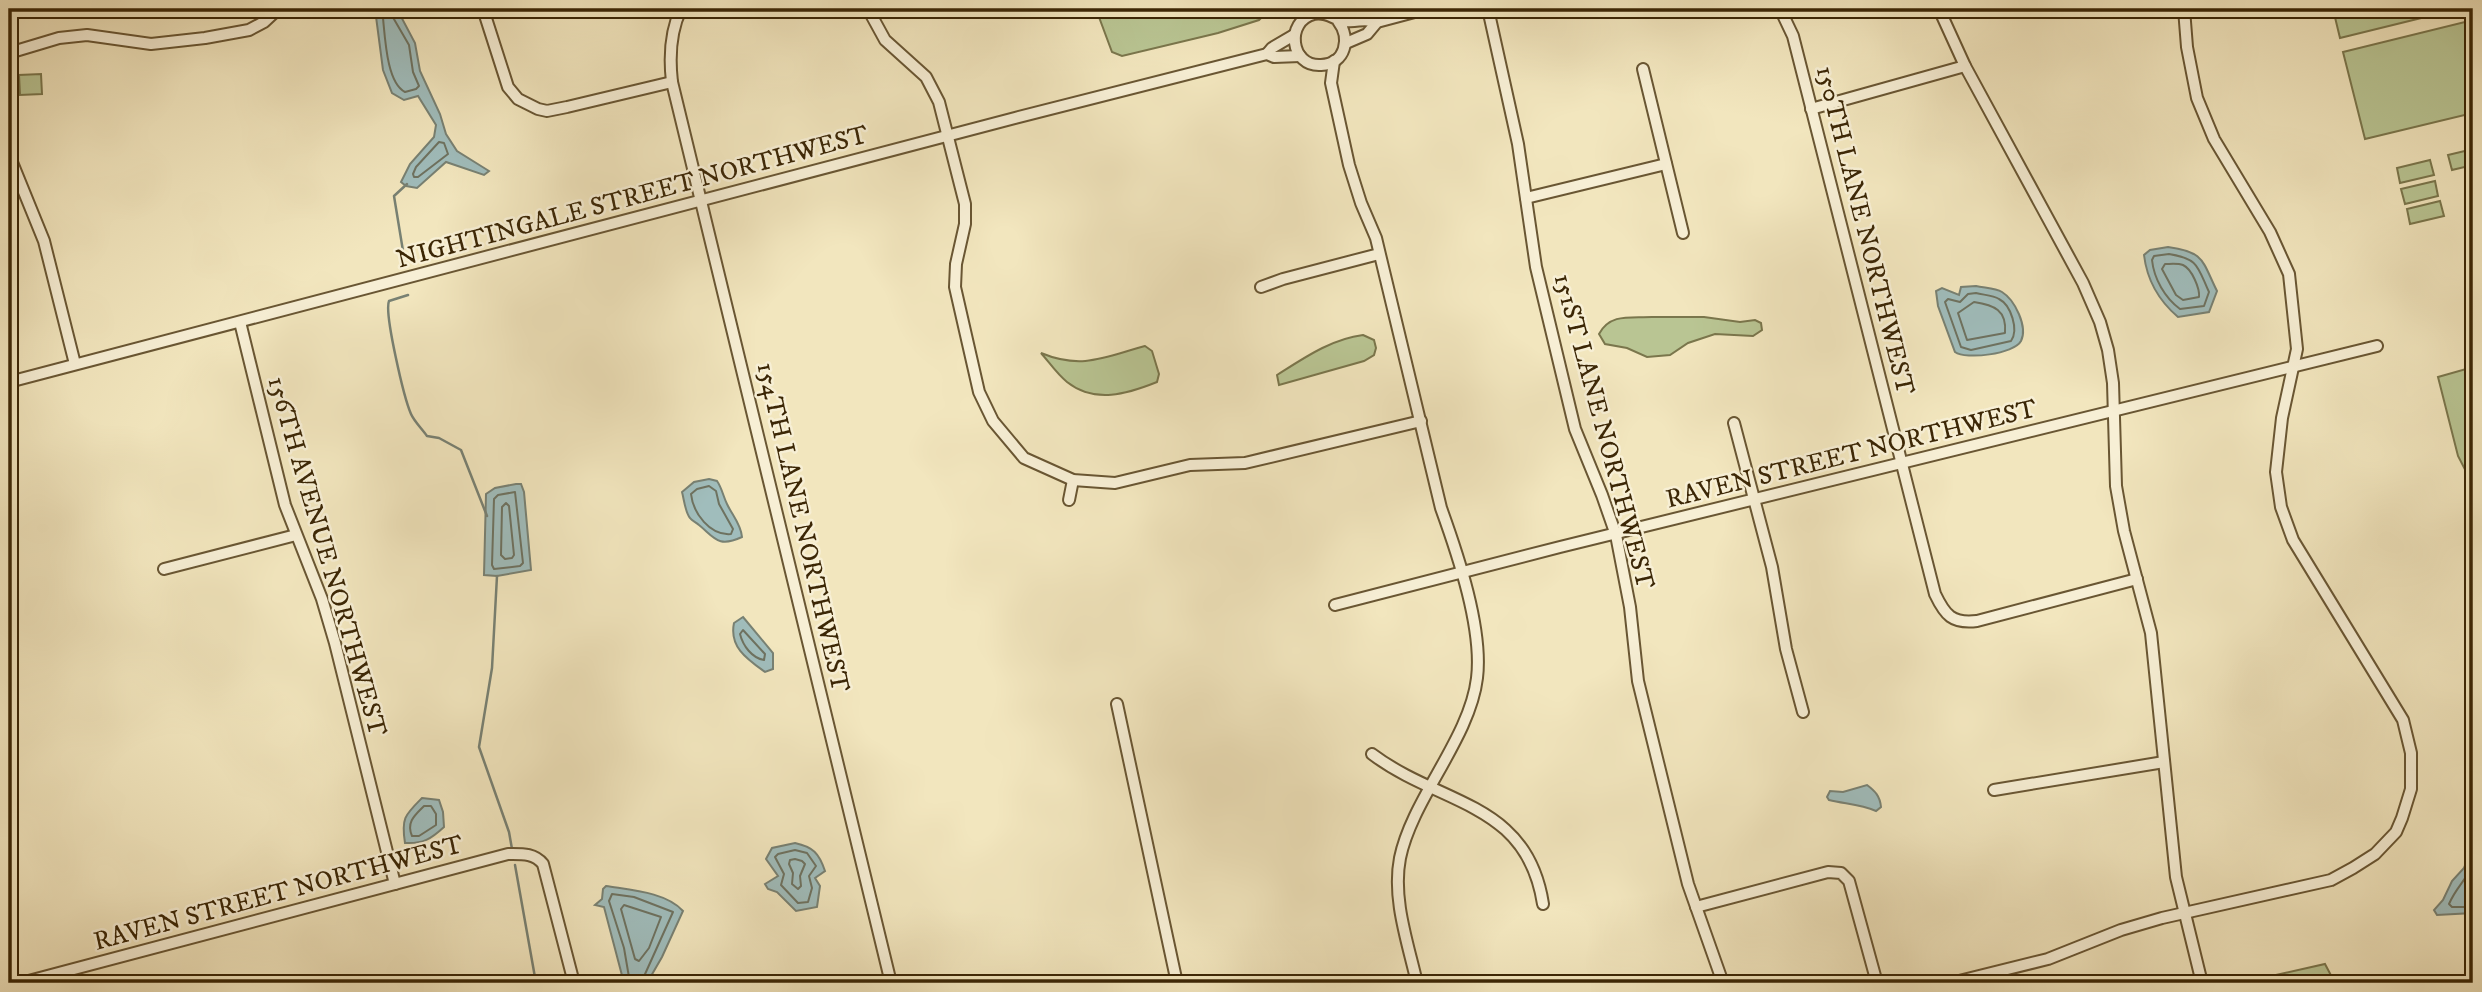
<svg xmlns="http://www.w3.org/2000/svg" width="2482" height="992" font-family="'IM FELL DW Pica',serif">
<rect width="100%" height="100%" fill="#f2e6be"/>
<filter id="stains"><feTurbulence type="fractalNoise" baseFrequency=".00286" numOctaves="4"/><feColorMatrix values="0 0 0 0 .2 0 0 0 0 .09 0 0 0 0 .02 0 0 0 .5 -.17"/></filter>
<radialGradient id="worn" r=".72"><stop offset=".6" stop-color="#630" stop-opacity="0"/><stop offset="1" stop-color="#630" stop-opacity=".3"/></radialGradient>
<!-- green -->
<g fill="#b9c593" stroke="#7a764c" stroke-width="2">
<polygon points="1096,9 1270,9 1259,20 1218,33 1122,56 1112,52"/>
<polygon points="2333,9 2458,9 2340,38"/>
<polygon points="2473,20 2473,113 2365,139 2343,52"/>
<polygon points="41,74 42,94 20,95 19,75"/>
<polygon points="2473,149 2473,165 2452,170 2448,155"/>
<polygon points="2430,160 2434,175 2400,183 2397,168"/>
<polygon points="2435,181 2438,196 2405,204 2401,189"/>
<polygon points="2440,201 2444,216 2410,224 2407,209"/>
<path d="M1652,317H1704L1740,322L1755,320L1761,323L1762,330L1753,336L1715,334L1688,343L1670,355L1647,357L1627,348L1605,344L1599,334C1610,313 1631,318 1652,317Z"/>
<path d="M1363,335L1374,340L1376,348L1374,355L1364,361L1279,385L1277,375C1304,358 1331,339 1363,335Z"/>
<path d="M1145,346L1152,351L1159,374L1157,382C1127,394 1095,404 1067,382C1057,374 1049,362 1041,353C1082,370 1105,357 1145,346Z"/>
<polygon points="2473,367 2473,485 2458,456 2438,377"/>
<polygon points="2325,964 2335,983 2240,983"/>
</g>
<!-- water -->
<g fill="#a0bdbc" stroke="#788173" stroke-width="2">
<polygon points="375,9 397,9 415,43 420,71 440,114 446,134 457,151 489,171 484,175 446,162 417,188 406,186 401,182 410,164 434,137 436,125 418,96 404,100 392,93 383,70"/>
<path d="M2168,247C2205,252 2202,261 2217,291L2209,312L2178,317C2158,300 2147,280 2144,255L2150,250Z"/>
<path d="M1976,286C1984,288 1995,288 2002,292C2015,300 2028,327 2021,341C2014,354 1966,360 1955,352L1938,306L1936,291L1942,288L1959,295L1961,287Z"/>
<path d="M709,479L717,481C722,488 723,496 727,504C732,515 741,524 742,537C718,548 715,538 699,525C696,522 692,521 690,518C685,512 684,499 682,492L694,482Z"/>
<polygon points="516,484 521,484 524,492 531,570 497,576 484,575 486,494 495,488"/>
<path d="M743,617L773,653V669L765,672C747,659 729,647 734,623Z"/>
<path d="M1867,785C1875,791 1880,796 1881,807L1876,811C1860,804 1845,804 1829,800L1827,797L1830,791L1843,792Z"/>
<path d="M422,798L439,800L443,812L444,827C431,839 423,844 405,843C401,818 405,815 422,798Z"/>
<path d="M795,843C813,847 819,853 825,871L815,878L820,886L817,907L796,911L777,892L768,889L765,884L778,876L766,859L772,848Z"/>
<polygon points="2473,846 2473,913 2437,915 2434,910 2443,900 2452,881 2464,868"/>
<path d="M606,886C630,890 666,892 683,911L662,957L647,983H624L604,907L595,905L602,899L603,889Z"/>
</g>
<g fill="none" stroke-linecap="round" stroke-linejoin="round">
<!-- shore -->
<g stroke="#6e7260" stroke-width="2">
<path d="M382,9C385,30 385,82 405,92L416,89L419,86L413,72L409,45L391,14V9"/>
<polygon points="439,142 444,143 448,154 418,177 414,177 413,174 416,167"/>
<path d="M2169,254C2199,259 2197,266 2209,292L2204,306L2180,309C2165,298 2154,279 2152,260L2154,256Z"/>
<path d="M2165,264C2170,264 2178,263 2183,265C2192,269 2200,289 2199,297L2183,300L2176,295L2162,269Z"/>
<path d="M1976,293C1983,295 1993,295 1999,299C2011,305 2019,330 2011,341L1971,350L1961,347L1945,302L1948,299L1960,302L1968,294Z"/>
<path d="M1974,302C1994,305 2007,310 2005,333L1967,340L1958,313Z"/>
<path d="M709,486L716,491L719,504L733,529L731,534C710,536 693,513 691,494L697,489Z"/>
<polygon points="515,492 523,563 520,566 494,569 492,565 494,499 498,495"/>
<polygon points="506,503 509,506 514,555 512,558 505,559 501,555 502,507"/>
<path d="M743,630L765,654L764,660C752,658 743,646 740,634Z"/>
<path d="M431,806L436,814V825L419,836H412C406,822 415,815 424,806Z"/>
<polygon points="795,850 807,853 816,866 809,876 812,888 808,902 798,903 781,885 784,874 775,857 778,854"/>
<polygon points="795,859 802,861 805,864 800,876 801,886 798,889 792,884 793,873 789,864 790,860"/>
<path d="M2473,863C2469,877 2456,887 2449,904L2452,907H2473"/>
<polygon points="624,905 661,917 649,948 639,961 635,959 621,909"/>
<polyline points="630,983 624,948 609,901 612,894 634,897 673,912 641,983"/>
</g>
<!-- stream -->
<g stroke="#788173" stroke-width="2.5">
<polyline points="404,257 394,196 407,184"/>
<path d="M408,295L389,301C384,313 404,398 411,414C414,421 422,429 427,436L439,438L461,450L487,516"/>
<polyline points="497,576 492,668 479,747 509,832 512,849"/>
<polyline points="515,865 536,983"/>
</g>
<defs>
<g id="minor">
<polyline points="483,9 508,87 518,99 538,109 547,111 567,107 672,82"/>
<path d="M681,9C670,32 669,56 672,82L891,983"/>
<polyline points="868,9 885,40 926,77 939,102 965,204 965,224 956,264 955,287 979,392 993,421 1024,458 1073,480 1115,483 1190,465 1245,463 1421,421"/>
<polyline points="1488,9 1518,144 1536,267 1575,429 1602,495 1616,535 1630,607 1638,681 1688,884 1723,983"/>
<path d="M1777,9L1783,15L1793,36L1935,594C1945,615 1952,624 1977,621L2137,579"/>
<polyline points="1939,9 1965,66 2083,283 2100,322 2108,350 2113,383 2116,486 2124,531 2151,633 2176,877 2202,983"/>
<path d="M1338,21C1351,38 1346,64 1321,65C1290,67 1285,21 1314,14C1327,11 1334,20 1345,21C1359,23 1361,17 1377,22"/>
<polyline points="1346,43 1367,34 1377,22 1426,9"/>
<polyline points="9,53 59,38 87,35 151,44 205,38 249,30 264,22 278,9"/>
<polyline points="1267,54 1272,48 1294,35"/>
<path d="M1334,61L1331,83L1349,165L1361,203L1376,238L1441,508C1458,555 1483,629 1477,678C1470,738 1412,799 1400,858C1392,899 1408,943 1417,983"/>
<polyline points="1643,69 1683,233"/>
<polyline points="1811,109 1965,66"/>
<polyline points="9,155 44,241 75,364"/>
<polyline points="1526,198 1666,164"/>
<polyline points="1261,287 1283,279 1379,254"/>
<polyline points="240,322 285,505 322,599 335,643 395,884"/>
<polyline points="9,382 1015,118 1267,54 1274,57 1300,56"/>
<polyline points="1734,423 1772,567 1786,649 1803,712"/>
<polyline points="1069,500 1073,480"/>
<polyline points="164,569 296,535"/>
<polyline points="1335,605 1560,547 2377,346"/>
<polyline points="1117,704 1177,983"/>
<path d="M1372,754C1441,806 1527,801 1543,904"/>
<polyline points="1994,790 2164,762"/>
<polyline points="1696,907 1828,872 1841,873 1849,881 1877,983"/>
<path d="M21,983L508,854C522,854 534,853 543,864L574,983"/>
<polyline points="1951,983 2048,959 2121,930 2162,918 2331,880 2353,868 2375,854 2396,832 2402,818 2411,789 2411,753 2403,720 2293,540 2281,507 2276,472 2282,418 2297,349 2289,274 2270,232 2214,139 2197,98 2187,47 2184,9"/>
</g>
</defs>
<!-- minor casing -->
<use href="#minor" stroke="#695633" stroke-width="14"/>
<!-- minor -->
<use href="#minor" stroke="#f7efd5" stroke-width="10"/>
</g>
<g text-anchor="middle" stroke-width="5" stroke-linejoin="round" paint-order="stroke">
<!-- street labels -->
<g font-size="26" fill="#3b2605" stroke="#f7efd5">
<text transform="translate(632 196) rotate(-15)" y="9">NIGHTINGALE STREET NORTHWEST</text>
<text transform="translate(1866 230) rotate(76)" y="9">150TH LANE NORTHWEST</text>
<text transform="translate(1605 431) rotate(75)" y="9">151ST LANE NORTHWEST</text>
<text transform="translate(1851 453) rotate(-14)" y="9">RAVEN STREET NORTHWEST</text>
<text transform="translate(804 527) rotate(77)" y="9">154TH LANE NORTHWEST</text>
<text transform="translate(328 556) rotate(74)" y="9">156TH AVENUE NORTHWEST</text>
<text transform="translate(278 892) rotate(-15)" y="9">RAVEN STREET NORTHWEST</text>
</g>
</g>
<!-- margin -->
<rect width="2482" height="992" fill="none" stroke="#f2e6be" stroke-width="35"/>
<rect x="10" y="10" width="2461" height="971" fill="none" stroke="#3b2605" stroke-width="3.5"/>
<rect x="18" y="18" width="2447" height="957" fill="none" stroke="#3b2605" stroke-width="2"/>
<rect width="100%" height="100%" filter="url(#stains)"/>
<rect width="100%" height="100%" fill="url(#worn)"/>
</svg>
